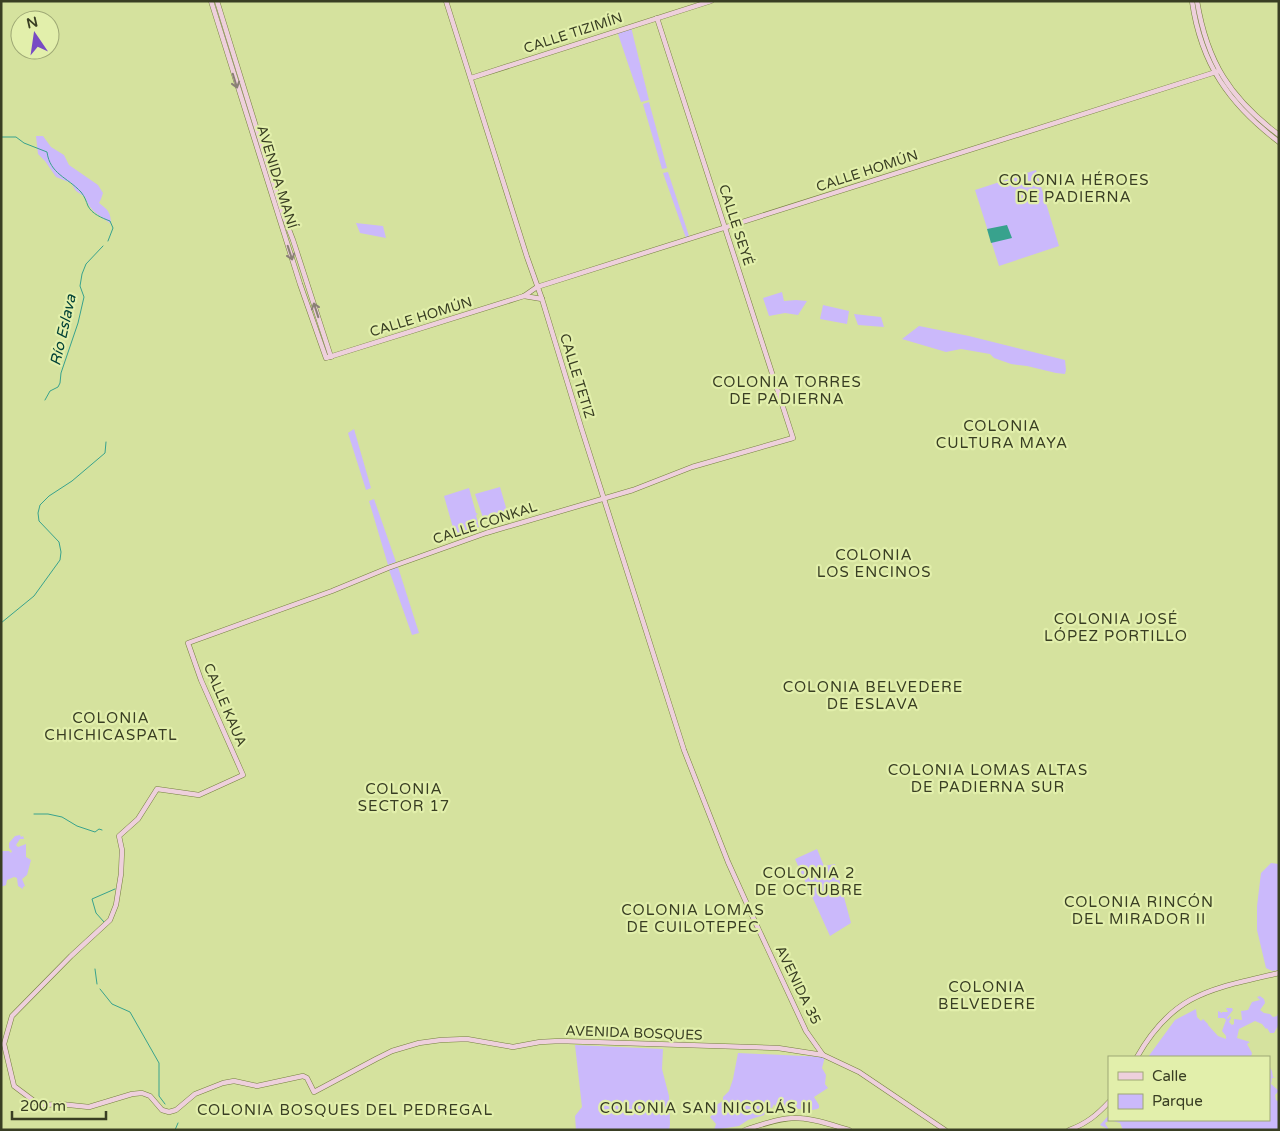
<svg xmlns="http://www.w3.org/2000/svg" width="1280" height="1131" viewBox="0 0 1280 1131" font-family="'Varela Round',sans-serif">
<rect width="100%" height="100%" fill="#d5e29e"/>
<g fill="#cbb9fb">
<polygon points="631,27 649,100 641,102 617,31"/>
<polygon points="649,102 667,168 662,169 643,104"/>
<path d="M36 136H43L51 147 64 155 69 165 98 185 103 193 101 199 99 203C107 209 111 212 111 224 99 214 91 213 85 197L76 191 71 183 56 177 45 161 38 154Z"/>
<polygon points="1036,170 1059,246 999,266 975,190"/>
<polygon points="668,172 689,236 686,238 663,173"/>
<polygon points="356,223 383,226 386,238 360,233"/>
<polygon points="782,292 784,301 796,300 807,301 798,315 785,313 769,316 763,298"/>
<polygon points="823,305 849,311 847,324 820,319"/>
<polygon points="854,314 881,317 884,327 858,325"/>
<polygon points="919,326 969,336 1065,360 1066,370 1065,374 1056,373 1027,366 1011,364 994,358 990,354 961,349 946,352 902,339"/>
<polygon points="354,429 371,488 366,490 348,433"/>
<polygon points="500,487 507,511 483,518 475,494"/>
<polygon points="469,488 476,513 478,514 476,515 479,527 455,535 444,496"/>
<polygon points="374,499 396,562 388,565 369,501"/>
<polygon points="398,567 419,633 412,635 389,570"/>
<polygon points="20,835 21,837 23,836 24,839 20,839 16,845 18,847 26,844 26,857 31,860 27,875 22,879 25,886 23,887 23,889 18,886 17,878 14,877 7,880 6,885 1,887 1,853 2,851 9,851 11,853 12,851 9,848 9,843 15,836"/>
<polygon points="817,849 824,866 835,864 851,923 830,936 795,859"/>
<polygon points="1271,863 1279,864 1279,970 1272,971 1266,968 1257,930 1257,906 1261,873"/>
<polygon points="1260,996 1264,999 1265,1003 1260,1010 1264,1013 1270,1014 1273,1017 1277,1016 1279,1011 1279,1024 1274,1033 1270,1033 1267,1028 1266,1029 1262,1024 1255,1021 1239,1029 1237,1038 1250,1042 1247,1044 1252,1053 1251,1057 1148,1057 1175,1020 1196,1009 1197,1017 1201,1021 1203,1019 1208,1024 1208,1025 1218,1036 1226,1039 1226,1036 1222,1031 1226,1020 1224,1018 1218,1018 1218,1011 1222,1013 1222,1012 1228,1012 1226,1008 1232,1008 1233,1010 1227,1018 1228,1019 1230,1016 1231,1018 1229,1022 1232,1025 1234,1024 1234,1019 1242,1020 1241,1011 1248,1010 1252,1002 1260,1000 1257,997"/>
<polygon points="575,1045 663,1049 662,1069 669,1096 670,1124 669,1130 576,1130 575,1116 582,1107"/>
<path d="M738 1053 825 1057 822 1068 826 1075 825 1084 828 1088 814 1097 819 1105V1108C810 1113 796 1107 787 1108L783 1105 776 1108 774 1104 772 1108 767 1107 764 1115 748 1120 739 1126 714 1130 716 1124 710 1117 712 1115 716 1105 723 1101V1097L729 1091 733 1079Z"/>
<polygon points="1269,1066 1272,1071 1273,1077 1276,1077 1272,1078 1271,1084 1279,1091 1275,1095 1276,1100 1279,1102 1279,1130 1123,1130 1120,1123 1110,1120 1105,1123 1109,1130 1106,1130 1106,1128 1100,1125 1109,1115 1109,1120 1269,1120"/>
</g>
<polygon fill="#38a28d" points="1007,225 1012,238 991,243 987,229"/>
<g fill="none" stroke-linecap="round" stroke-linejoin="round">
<g stroke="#38a28d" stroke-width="1">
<path d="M1 137H16L24 143 47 152C50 174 67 177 81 192 85 197 86 201 88 206 92 214 102 218 110 221L113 228 108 241"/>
<polyline points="45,400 50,391 58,387 60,383 61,373 78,323 84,297 80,286 82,274 86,264 103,246"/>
<polyline points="1,623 34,596 60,560 61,552 59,542 39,521 38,513 40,505 49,496 72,481 105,453 106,442"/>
<polyline points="34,814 48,814 62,817 77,826 95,832 99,829 102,830"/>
<polyline points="104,922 96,913 92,899 115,889"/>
<polyline points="95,969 97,984"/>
<polyline points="100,989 112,1004 130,1012 159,1063 159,1096 165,1104"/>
<polyline points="175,1130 178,1123"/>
</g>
<defs>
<g id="secondary">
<polyline points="211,1 300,284 326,358 524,296 537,287 1219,71"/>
<polyline points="217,1 283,214 293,240 331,357"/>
<polyline points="446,1 527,257 542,299 581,427 684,750 728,862 751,913 806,1031 823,1055"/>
<path d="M1192 1C1201 64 1229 104 1279 142"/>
<path d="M1197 1C1207 62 1230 98 1279 135"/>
<polyline points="657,18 793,438 692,467 633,490 486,533 388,568 332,591 188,643 201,680 243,775 199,795 157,789 138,819 119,836 122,850 121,874 116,905 110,920 71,956 12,1016 4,1044 14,1086 38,1104 43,1105 60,1104 89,1107 132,1094 142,1093 150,1096 162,1110 169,1112 176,1110 195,1094 223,1083 234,1081 257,1086 303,1076 307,1078 314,1092 376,1059 392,1051 419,1043 441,1040 467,1039 513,1047 540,1042 560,1041 778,1048 823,1055 859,1072 945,1130"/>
<polyline points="471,78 711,1"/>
<polyline points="524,296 542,299"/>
<path d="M1137 1057C1174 992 1212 989 1279 973"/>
<path d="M745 1130C761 1125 778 1118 795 1118 813 1118 832 1125 849 1130"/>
<path d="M1069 1130C1086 1124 1097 1115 1109 1102"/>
</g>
</defs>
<use href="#secondary" stroke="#75803f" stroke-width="5.5"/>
<use href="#secondary" stroke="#eed0dc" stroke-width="4.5"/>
</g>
<defs><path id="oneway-shaft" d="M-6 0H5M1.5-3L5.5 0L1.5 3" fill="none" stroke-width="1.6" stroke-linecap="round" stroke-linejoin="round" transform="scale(1.25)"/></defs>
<g stroke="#8a8076">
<use href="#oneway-shaft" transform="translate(235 81) rotate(73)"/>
<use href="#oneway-shaft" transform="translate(290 253) rotate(72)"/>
<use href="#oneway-shaft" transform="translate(316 310) rotate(-108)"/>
</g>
<g text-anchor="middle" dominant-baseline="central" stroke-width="4.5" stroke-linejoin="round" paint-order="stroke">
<g font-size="14" fill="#393e23" stroke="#e2efab">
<text transform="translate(573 33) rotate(-18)">CALLE TIZIMÍN</text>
<text transform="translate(867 171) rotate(-18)">CALLE HOMÚN</text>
<text transform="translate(277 177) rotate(73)">AVENIDA MANÍ</text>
<text transform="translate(736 225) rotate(72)">CALLE SEYÉ</text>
<text transform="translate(421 317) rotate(-17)">CALLE HOMÚN</text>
<text transform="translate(577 376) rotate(73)">CALLE TETIZ</text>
<text transform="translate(485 523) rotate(-18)">CALLE CONKAL</text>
<text transform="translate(225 705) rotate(67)">CALLE KAUA</text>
<text transform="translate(798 985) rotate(64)">AVENIDA 35</text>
<text transform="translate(634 1033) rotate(2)">AVENIDA BOSQUES</text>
</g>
<g font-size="15" letter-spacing="1" fill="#393e23" stroke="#e2efab">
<text x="1074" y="180">COLONIA HÉROES<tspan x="1074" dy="17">DE PADIERNA</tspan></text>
<text x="787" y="382">COLONIA TORRES<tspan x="787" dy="17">DE PADIERNA</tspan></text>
<text x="1002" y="426">COLONIA<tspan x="1002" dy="17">CULTURA MAYA</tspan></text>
<text x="874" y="555">COLONIA<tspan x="874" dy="17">LOS ENCINOS</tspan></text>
<text x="1116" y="619">COLONIA JOSÉ<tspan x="1116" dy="17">LÓPEZ PORTILLO</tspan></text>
<text x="873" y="687">COLONIA BELVEDERE<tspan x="873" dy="17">DE ESLAVA</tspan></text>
<text x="111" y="718">COLONIA<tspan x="111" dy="17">CHICHICASPATL</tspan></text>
<text x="988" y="770">COLONIA LOMAS ALTAS<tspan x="988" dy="17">DE PADIERNA SUR</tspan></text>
<text x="404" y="789">COLONIA<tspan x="404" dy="17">SECTOR 17</tspan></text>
<text x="809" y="873">COLONIA 2<tspan x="809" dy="17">DE OCTUBRE</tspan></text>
<text x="1139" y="902">COLONIA RINCÓN<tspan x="1139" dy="17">DEL MIRADOR II</tspan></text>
<text x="693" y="910">COLONIA LOMAS<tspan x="693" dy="17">DE CUILOTEPEC</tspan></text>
<text x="987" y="987">COLONIA<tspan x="987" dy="17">BELVEDERE</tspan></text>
<text x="706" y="1108">COLONIA SAN NICOLÁS II</text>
<text x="345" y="1110">COLONIA BOSQUES DEL PEDREGAL</text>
</g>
<g font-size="15" font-style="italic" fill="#004136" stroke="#e2efab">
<text transform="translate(63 330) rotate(-77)">Río Eslava</text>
</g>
</g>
<rect width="1280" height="1131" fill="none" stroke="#393e23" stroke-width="5"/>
<rect x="1108" y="1056" width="162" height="65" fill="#e2efab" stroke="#9ea875"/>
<rect x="1118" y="1072" width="25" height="8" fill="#eed0dc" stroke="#9ea875"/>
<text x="1152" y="1081" font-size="15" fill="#393e23">Calle</text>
<rect x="1118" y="1094" width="25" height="15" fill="#cbb9fb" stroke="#9ea875"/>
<text x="1152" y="1106" font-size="15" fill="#393e23">Parque</text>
<g transform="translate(35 35) rotate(347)"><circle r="24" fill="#e2efab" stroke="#9ea875"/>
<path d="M0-4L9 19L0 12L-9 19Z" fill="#784bc4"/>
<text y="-8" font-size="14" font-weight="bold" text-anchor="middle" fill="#393e23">N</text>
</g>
<path d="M12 1111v8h94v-8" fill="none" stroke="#393e23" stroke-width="2.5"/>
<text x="20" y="1111" font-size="15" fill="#393e23" stroke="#e2efab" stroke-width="4" paint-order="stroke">200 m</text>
</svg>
